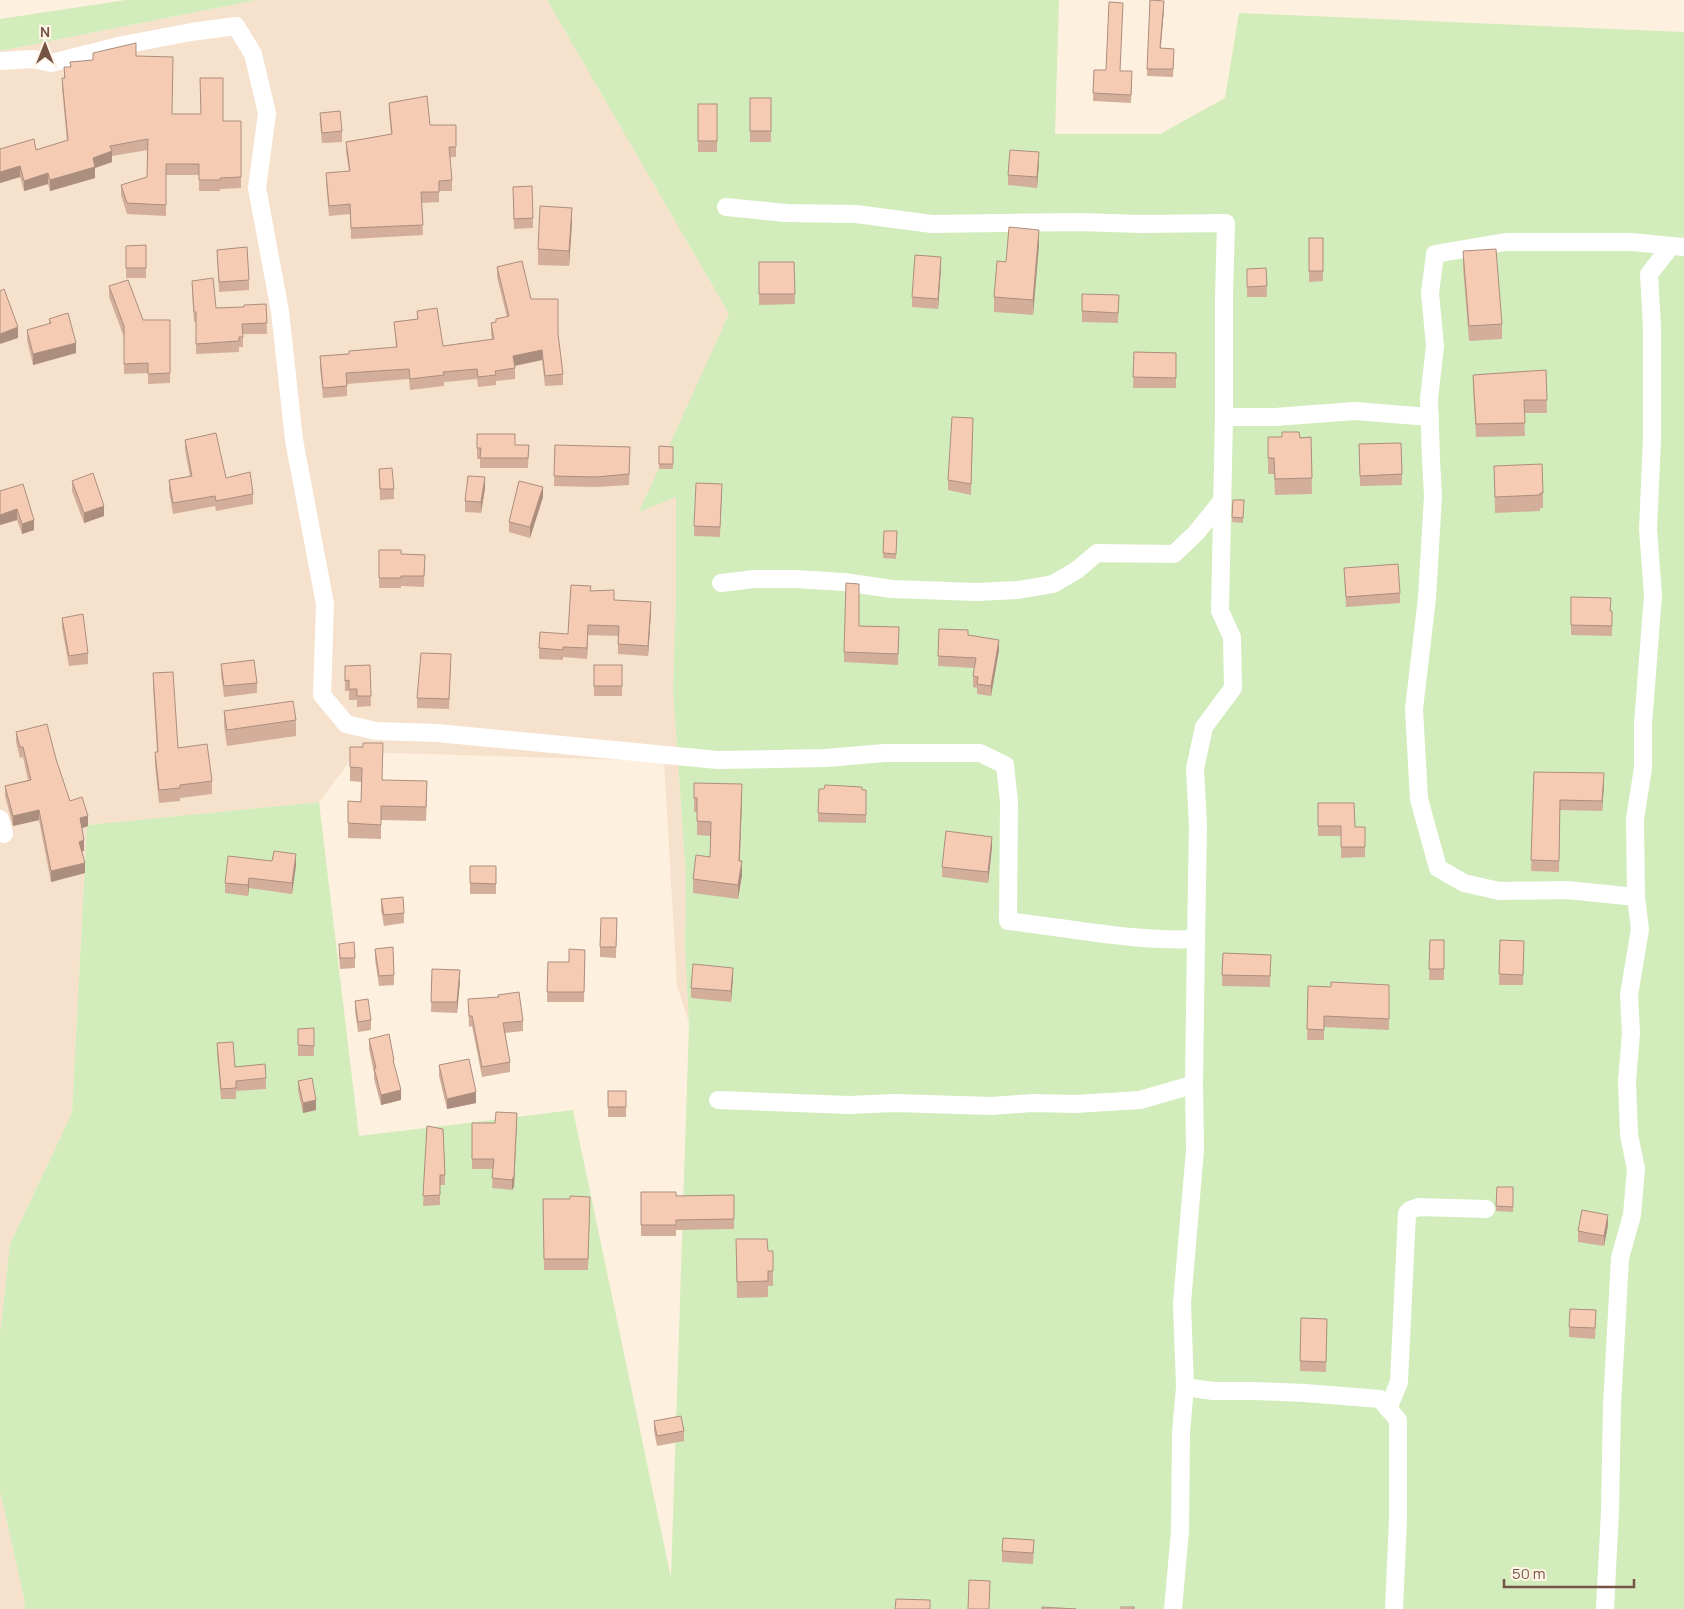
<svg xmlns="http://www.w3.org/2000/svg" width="1684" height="1609" viewBox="0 0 1684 1609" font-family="Manrope,sans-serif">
<rect width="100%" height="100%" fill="#fef0de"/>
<g fill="#f6e1cc">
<polygon points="257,0 547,0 729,314 676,594 673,689 686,879 685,945 689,1023 677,985 664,761 357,752 319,802 87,825 72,1113 10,1244 0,1334 0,51"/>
<polygon points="0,1491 25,1602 24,1609 0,1609"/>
</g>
<g fill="#d2ecbc">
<polygon points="126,0 257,0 0,51 0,19"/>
<polygon points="547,0 1059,0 1055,134 1160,134 1225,98 1239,13 1684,32 1684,1609 24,1609 25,1602 0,1491 0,1334 10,1244 72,1113 87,825 319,802 359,1136 573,1110 671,1578 689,1024 685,945 686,879 673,689 676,594 676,497 639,512 729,314"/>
</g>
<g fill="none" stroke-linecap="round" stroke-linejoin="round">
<g stroke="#fff" stroke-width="18">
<path d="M0 61 33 59 51 63 123 45 191 32 236 26 253 54 267 113 257 188 280 311 294 440 325 604 322 695 346 724 376 731 437 733 718 760 826 758 885 753H980L1005 765 1009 802 1008 921C1070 928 1133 942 1196 939L1198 825 1195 769 1204 727 1233 688 1232 637 1220 611 1224 417H1275L1355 411 1430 417"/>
<polyline points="726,207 786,213 856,214 932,224 1078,222 1141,224 1226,223 1224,297 1224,417"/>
<polyline points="721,583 754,579 795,579 844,582 892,589 977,592 1018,590 1053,584 1077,570 1097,553 1174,554 1196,533 1222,501"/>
<polyline points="0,819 4,834"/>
<polyline points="1636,897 1567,890 1499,891 1464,883 1438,868 1419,799 1414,709 1427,598 1433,496 1431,459 1429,399 1435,346 1430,293 1435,254 1505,242 1631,242 1684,247"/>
<polyline points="1194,1083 1195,1150 1182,1303 1185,1387 1213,1391 1255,1391 1305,1393 1380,1399 1398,1420 1398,1519 1394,1609"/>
<polyline points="718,1100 849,1105 894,1103 992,1106 1033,1103 1075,1104 1140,1100 1185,1087 1194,1083 1196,939"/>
<polyline points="1388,1409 1399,1382 1407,1213 1410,1210 1419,1207 1486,1209"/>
<polyline points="1173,1609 1180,1531 1181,1432 1185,1387"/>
<polyline points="1605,1609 1610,1511 1612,1405 1620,1258 1632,1215 1636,1169 1629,1135 1627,1081 1631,1033 1629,995 1640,929 1636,897 1635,819 1643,768 1643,724 1653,595 1648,529 1652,439 1652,328 1649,274 1671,246"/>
</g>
</g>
<g fill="#d3af9b">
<polygon points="1164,9 1160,48 1174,57 1173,77 1147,76 1147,69"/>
<polygon points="136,56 172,114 223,121 241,121 241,188 220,189 220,191 199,191 199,175 166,175 166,216 127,214 121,195 121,185 147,177 148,150 112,156 112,162 95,168 95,178 50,191 48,184 24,191 20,177 0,183 0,149 36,150 67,141 62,88 62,78 64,78 64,67 70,67 70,62"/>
<polygon points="1094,70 1120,71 1132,80 1131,103 1093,101"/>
<rect x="750" y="98" width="21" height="44"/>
<polygon points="389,103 430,125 456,125 456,157 450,157 452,180 452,191 439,191 439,202 421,203 423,235 351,239 350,214 329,216 326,183 326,173 349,171 346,152 346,142 391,134 389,113"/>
<rect x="698" y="104" width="19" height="48"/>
<polygon points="320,113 342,131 342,142 322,143 320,123"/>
<polygon points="1039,162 1037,188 1008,185 1008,175"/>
<polygon points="513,197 533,218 533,228 514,229"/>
<polygon points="572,223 569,266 538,265 538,249"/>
<polygon points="1309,238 1323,238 1323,281 1309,282"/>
<polygon points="146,245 146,278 126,278 126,268"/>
<polygon points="1039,245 1033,315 994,312 994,297 1006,262"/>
<polygon points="217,250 249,280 249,290 219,292"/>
<polygon points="1463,251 1502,324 1502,339 1469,341 1463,267"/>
<polygon points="759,262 794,262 795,304 759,305"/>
<polygon points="497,267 531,299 558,334 563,374 563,385 545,386 542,360 515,366 515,379 496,381 496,385 478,387 477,379 444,382 444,386 410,390 409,379 347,384 347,396 323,398 320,367 320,356 349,354 396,347 394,322 417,319 417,311 443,346 492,339 491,334 491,323 496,322 496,319 507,317 497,277"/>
<polygon points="941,268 938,309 912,307 912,297"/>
<polygon points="1266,268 1267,297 1247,297 1247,269"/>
<polygon points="192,281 216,308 244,307 266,304 267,334 243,334 243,347 239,347 239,352 196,354 196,322 194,322 192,291"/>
<polygon points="109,286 143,320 170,320 170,383 148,384 148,373 124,374 124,337 109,297"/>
<polygon points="1119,295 1118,323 1082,322 1082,311"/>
<polygon points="49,319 76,353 33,365 27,340 27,330 49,324"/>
<polygon points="1134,352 1176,353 1176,388 1133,388"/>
<polygon points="1546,370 1547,413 1524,413 1525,436 1476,437 1473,388 1473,375"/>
<polygon points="973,429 971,495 948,490 948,480"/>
<polygon points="477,434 515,445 529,445 528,468 480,468 480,459 477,459"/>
<polygon points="1268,437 1311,437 1312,494 1275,495 1274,474 1268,474"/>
<polygon points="185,440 226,478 253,494 253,504 216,511 215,506 173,514 169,491 169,480 190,477 185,450"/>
<polygon points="1359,444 1402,474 1402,485 1360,486"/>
<polygon points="555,445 630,457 629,485 596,487 554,486"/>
<polygon points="659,446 673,447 673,469 659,469"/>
<polygon points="1494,466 1543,493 1543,508 1540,508 1540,511 1495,513"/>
<polygon points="379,469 394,489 394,499 380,500"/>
<polygon points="72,481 104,516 84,523 72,491"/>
<polygon points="23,484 34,530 22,534 17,520 0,525"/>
<polygon points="485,488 481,513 465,512 465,501"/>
<polygon points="722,495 720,537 694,536 694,526"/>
<polygon points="543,497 530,538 509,532 509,522"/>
<polygon points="1233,500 1244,500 1243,523 1232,522"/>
<polygon points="884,531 897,531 896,559 883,558"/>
<polygon points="379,550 401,554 425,555 424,587 401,586 401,588 379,588"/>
<polygon points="1344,568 1400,593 1400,603 1346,607"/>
<polygon points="591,591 614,600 651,613 648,656 618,654 618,636 588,635 587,659 563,657 563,660 539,659 539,648 568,634"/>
<polygon points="1571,597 1612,611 1612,636 1571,635"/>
<polygon points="62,618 88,653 88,664 69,666 62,628"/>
<polygon points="859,626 899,638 898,665 844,662 844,652"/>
<polygon points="939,629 968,635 999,650 991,696 977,694 977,688 973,687 973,676 974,668 938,666"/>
<polygon points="221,664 257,683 257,693 224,697 221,674"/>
<polygon points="451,664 449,709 417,708 417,698"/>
<polygon points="370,665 371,706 357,707 357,700 349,700 349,691 345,691 345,666"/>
<rect x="594" y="665" width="28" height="31"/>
<polygon points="153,673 178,748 212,781 212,794 180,798 180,801 159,803 155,765 155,752 157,752 153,686"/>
<polygon points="224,711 296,720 296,736 227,746 224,726"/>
<polygon points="16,732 56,759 70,801 88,826 82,828 84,851 82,851 85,873 51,882 39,820 13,826 5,796 5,786 28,780 23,757 20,758 16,742"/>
<polygon points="350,747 363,747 383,780 427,795 426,821 381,820 381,839 348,838 348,823 361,802 362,782 350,781"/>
<polygon points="1534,772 1604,784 1602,811 1560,810 1559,872 1531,871"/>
<polygon points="862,790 866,790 866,823 818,822 818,813"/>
<polygon points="694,798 742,798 740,861 742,875 738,899 693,893 693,879 710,857 711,836 697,835 697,812 694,812"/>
<polygon points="1318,803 1355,827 1365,827 1365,857 1341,858 1341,836 1318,836"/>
<polygon points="992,847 988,883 942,877 942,867"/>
<polygon points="296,865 292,894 249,888 248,896 225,893 225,883"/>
<rect x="470" y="866" width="26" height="28"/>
<polygon points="381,899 404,913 404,923 384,926 381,910"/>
<polygon points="617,918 616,958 600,957 600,947"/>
<polygon points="1430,940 1444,940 1444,980 1429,980"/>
<polygon points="1500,940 1524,941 1523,985 1499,985"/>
<polygon points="339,944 355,958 355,968 340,969 339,954"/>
<polygon points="375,949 394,975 394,985 379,986 375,959"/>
<polygon points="585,950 584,1002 547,1002 548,962 569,962"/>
<polygon points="1223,953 1271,955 1270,987 1222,986"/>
<polygon points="432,969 460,981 457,1013 431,1012"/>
<polygon points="733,978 731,1002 691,998 691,988"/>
<polygon points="1389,985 1389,1030 1324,1027 1324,1040 1307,1040 1308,986 1331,987"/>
<polygon points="468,999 523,1021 523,1031 505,1033 510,1062 510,1072 482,1077 472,1026 469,1027"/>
<polygon points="355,1001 371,1020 371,1030 358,1032 355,1011"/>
<polygon points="314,1028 314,1056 298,1056 298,1029"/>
<polygon points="369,1039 394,1065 401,1100 381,1105 374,1079 374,1073 369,1049"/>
<polygon points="217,1043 235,1067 266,1078 266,1089 236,1091 236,1099 221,1099 217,1054"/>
<polygon points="439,1065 476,1103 447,1109 439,1076"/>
<polygon points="298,1081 316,1110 303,1113 298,1091"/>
<rect x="608" y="1091" width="18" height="26"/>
<polygon points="472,1123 517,1124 514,1187 512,1190 492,1188 493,1169 472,1169"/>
<polygon points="427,1126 445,1175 445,1185 440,1185 440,1205 423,1206"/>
<polygon points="1497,1187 1513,1187 1513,1212 1496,1211"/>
<polygon points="641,1192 676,1196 734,1195 734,1229 676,1230 676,1236 641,1236"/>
<polygon points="590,1197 588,1270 544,1270 543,1199 570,1199"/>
<polygon points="1608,1225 1604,1246 1578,1242 1578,1231"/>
<polygon points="736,1239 768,1251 773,1271 773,1286 768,1286 768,1297 737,1298"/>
<polygon points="1301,1318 1327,1319 1326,1372 1300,1371"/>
<polygon points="1596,1320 1595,1339 1569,1337 1569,1327"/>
<polygon points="654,1421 684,1431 684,1441 657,1446 654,1431"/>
<polygon points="1034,1550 1033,1564 1002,1562 1002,1551"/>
</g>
<g fill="#ac8e7e">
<polygon points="1164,1 1164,9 1160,56 1160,48"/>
<polygon points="112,151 112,162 95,168 95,178 50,191 50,180 93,158"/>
<polygon points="1039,152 1039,162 1037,188 1037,177"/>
<polygon points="20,166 20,177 0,183 0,172"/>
<polygon points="48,173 48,184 24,191 24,181"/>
<polygon points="572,208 572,223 569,266 569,251"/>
<polygon points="1039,230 1039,245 1033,315 1033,300"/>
<polygon points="941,257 941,268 938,309 938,299"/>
<polygon points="18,327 18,338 0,344 0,334"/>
<polygon points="76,343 76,353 33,365 33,354"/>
<polygon points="542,350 542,360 513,366 513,356"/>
<polygon points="485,477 485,488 481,513 481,502"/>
<polygon points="543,487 543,497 530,538 530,527"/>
<polygon points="104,506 104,516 84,523 84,513"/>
<polygon points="17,509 17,520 0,525 0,515"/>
<polygon points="34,520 34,530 22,534 22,524"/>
<polygon points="651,602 651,613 648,656 648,646"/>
<polygon points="588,625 588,635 587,659 587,648"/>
<polygon points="999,640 999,650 991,696 991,686"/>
<polygon points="1604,773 1604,784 1602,811 1602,801"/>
<polygon points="742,784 742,798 739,875 739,861"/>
<polygon points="39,810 39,820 13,826 13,816"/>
<polygon points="88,816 88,826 80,829 80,818"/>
<polygon points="992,837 992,847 988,883 988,872"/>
<polygon points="84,840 84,851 79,852 79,842"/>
<polygon points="296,854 296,865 292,894 292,883"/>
<polygon points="742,861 742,875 738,899 738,885"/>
<polygon points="85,863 85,873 51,882 51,871"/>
<polygon points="249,878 249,888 248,896 248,885"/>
<polygon points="733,968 733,978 731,1002 731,991"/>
<polygon points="460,970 460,981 457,1013 457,1002"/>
<polygon points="401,1090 401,1100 381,1105 381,1095"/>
<polygon points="476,1092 476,1103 447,1109 447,1099"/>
<polygon points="316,1100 316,1110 303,1113 303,1103"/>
<polygon points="517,1113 514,1187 512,1190 512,1180"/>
<polygon points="1608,1215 1608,1225 1604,1246 1604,1236"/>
</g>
<g fill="#f5cbb4" stroke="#ac8e7e">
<polygon points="1150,0 1164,1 1160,48 1174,49 1173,69 1147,69"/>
<polygon points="1109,2 1123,3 1120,71 1132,71 1131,95 1093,93 1094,70 1106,70"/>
<polygon points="136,43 136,56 173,57 172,114 201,114 200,78 223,78 223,121 241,121 241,177 220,178 220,180 199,180 199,164 166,164 166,205 127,203 121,185 147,177 148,139 110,146 112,151 93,158 95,167 50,180 48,173 24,181 20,166 0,172 0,149 34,139 36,150 68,140 62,78 65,78 64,67 71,67 70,62 93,60 93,53"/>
<polygon points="427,96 430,125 456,125 456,147 449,147 452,180 439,181 439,192 421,192 423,225 351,228 350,204 329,206 326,173 350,171 346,142 392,134 389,103"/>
<rect x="750" y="98" width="21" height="33"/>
<rect x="698" y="104" width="19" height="37"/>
<polygon points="340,111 342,131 322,133 320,113"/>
<polygon points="1010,150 1039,152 1037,177 1008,175"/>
<polygon points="532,186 533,218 514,219 513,187"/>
<polygon points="540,206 572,208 569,251 538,249"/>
<polygon points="1009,227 1039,230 1033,300 994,297 997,261 1006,262"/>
<rect x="1309" y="238" width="14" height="33"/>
<polygon points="146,245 146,268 126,268 126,246"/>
<polygon points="247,247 249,280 219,282 217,250"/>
<polygon points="1496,249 1502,324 1469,326 1463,251"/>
<polygon points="915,255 941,257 938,299 912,297"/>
<polygon points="522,261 531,299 558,299 558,334 563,374 545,376 542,350 513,356 515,368 495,371 496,375 478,377 477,369 443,372 444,375 410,379 409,369 346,373 347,386 323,388 320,356 349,354 349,351 397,347 394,322 418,319 417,311 437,308 443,346 494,339 491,323 496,322 496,319 509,316 497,267"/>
<polygon points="759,262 794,262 795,294 759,294"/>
<polygon points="1266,268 1267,286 1247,287 1247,269"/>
<polygon points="213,278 216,308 244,307 244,305 266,304 267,323 242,324 243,337 239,337 239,341 196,344 196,312 194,312 192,281"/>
<polygon points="128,280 143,320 170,320 170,373 148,374 148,363 124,364 124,326 109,286"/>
<polygon points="4,289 18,327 0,334 0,291"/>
<polygon points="1082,294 1119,295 1118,313 1082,311"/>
<polygon points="68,313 76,343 33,354 27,330 51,323 49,319"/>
<polygon points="1134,352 1176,353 1176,378 1133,377"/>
<polygon points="1546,370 1547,400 1524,400 1525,423 1476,424 1473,375"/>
<polygon points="952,417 973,418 971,484 948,480"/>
<polygon points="1282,432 1299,432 1300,438 1311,437 1312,478 1275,479 1274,458 1268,458 1268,437 1282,437"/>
<polygon points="216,433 226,478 250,472 253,494 216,501 215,496 173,503 169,480 192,476 185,440"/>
<polygon points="477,434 515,434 515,445 529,445 528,458 480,458 481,448 477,448"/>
<polygon points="1401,443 1402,474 1360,476 1359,444"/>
<polygon points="555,445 630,447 629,474 596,477 554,476"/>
<polygon points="659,446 673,447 673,464 659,464"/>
<polygon points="1542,464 1543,493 1540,493 1540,495 1495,497 1494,466"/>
<polygon points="392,468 394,489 380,489 379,469"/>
<polygon points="93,473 104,506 84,513 72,481"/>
<polygon points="468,476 485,477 481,502 465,501"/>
<polygon points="519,481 543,487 530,527 509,522"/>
<polygon points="696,483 722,484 720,527 694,526"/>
<polygon points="23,484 34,520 22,524 17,509 0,515 0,491"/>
<polygon points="1233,500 1244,500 1243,518 1232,517"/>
<polygon points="884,531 897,531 896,554 883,553"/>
<polygon points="379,550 401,550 401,554 425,555 424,576 401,576 401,578 379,578"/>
<polygon points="1398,564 1400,593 1346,597 1344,568"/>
<polygon points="846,583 859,584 859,626 899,627 898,654 844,652"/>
<polygon points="571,585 591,586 590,591 614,590 614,600 651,602 648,646 618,644 619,626 588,625 587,648 563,647 563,650 539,648 540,632 568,634"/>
<polygon points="1571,597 1611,598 1610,611 1612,611 1612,626 1571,625"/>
<polygon points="83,614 88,653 69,656 62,618"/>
<polygon points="939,629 968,630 968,635 999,640 991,686 977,684 978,677 973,676 976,658 938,656"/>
<polygon points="421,653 451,654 449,699 417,698"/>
<polygon points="254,660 257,683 224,686 221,664"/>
<polygon points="370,665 371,696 357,696 357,689 349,689 349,680 345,681 345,666"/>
<rect x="594" y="665" width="28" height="21"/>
<polygon points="173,672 178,748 207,744 212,781 180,785 180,788 159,790 155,752 158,752 153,673"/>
<polygon points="293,701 296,720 227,730 224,711"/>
<polygon points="47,724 56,759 70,801 82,797 88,816 80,818 84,840 79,842 85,863 51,871 39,810 13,816 5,786 31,780 23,747 20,747 16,732"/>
<polygon points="363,743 383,743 382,780 427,781 426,807 381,806 381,825 348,823 348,801 361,802 362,768 350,767 350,747 363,747"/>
<polygon points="1534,772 1604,773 1602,801 1560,800 1559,861 1531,860"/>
<polygon points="694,783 742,784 739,861 742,861 738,885 693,879 696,855 710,857 711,822 697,821 697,798 694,798"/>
<polygon points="825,785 862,787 862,790 866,790 866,815 818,813 819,789 824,789"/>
<polygon points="1318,803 1354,803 1355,827 1365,827 1365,847 1341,847 1341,826 1318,826"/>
<polygon points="946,831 992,837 988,872 942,867"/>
<polygon points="274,851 296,854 292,883 249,878 248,885 225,883 228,856 272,861"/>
<polygon points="470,866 496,866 496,884 470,883"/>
<polygon points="403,897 404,913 384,915 381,899"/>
<polygon points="601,918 617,918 616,947 600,947"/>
<polygon points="1430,940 1444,940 1444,969 1429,969"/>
<polygon points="1500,940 1524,941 1523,975 1499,974"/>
<polygon points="354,942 355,958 340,958 339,944"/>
<polygon points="393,947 394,975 379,976 375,949"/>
<polygon points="569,949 585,950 584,992 547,992 548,962 569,962"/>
<polygon points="1223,953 1271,955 1270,976 1222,975"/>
<polygon points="693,964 733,968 731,991 691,988"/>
<polygon points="432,969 460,970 457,1002 431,1002"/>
<polygon points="1331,982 1389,985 1389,1019 1324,1016 1324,1030 1307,1029 1308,986 1331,987"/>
<polygon points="519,992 523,1021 503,1023 510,1062 482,1067 472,1016 469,1016 468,999 499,997 498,995"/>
<polygon points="368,999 371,1020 358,1022 355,1001"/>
<polygon points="314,1028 314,1046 298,1045 298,1029"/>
<polygon points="389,1034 394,1060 393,1060 401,1090 381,1095 374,1068 376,1068 369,1039"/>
<polygon points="233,1042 235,1067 265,1064 266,1078 236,1081 236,1088 221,1089 217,1043"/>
<polygon points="469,1059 476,1092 447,1099 439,1065"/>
<polygon points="312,1078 316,1100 303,1103 298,1081"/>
<rect x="608" y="1091" width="18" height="16"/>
<polygon points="496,1112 517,1113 514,1176 512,1180 492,1178 494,1159 472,1159 472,1123 495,1123"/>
<polygon points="427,1126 443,1129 445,1175 440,1175 440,1195 423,1196"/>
<polygon points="1497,1187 1513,1187 1513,1207 1496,1206"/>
<polygon points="641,1192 676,1192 676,1196 734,1195 734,1219 676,1220 676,1225 641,1225"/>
<polygon points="570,1196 590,1197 588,1259 544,1259 543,1199 570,1199"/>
<polygon points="1582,1210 1608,1215 1604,1236 1578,1231"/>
<polygon points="736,1239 767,1239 768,1251 773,1251 773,1271 768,1271 768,1281 737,1282"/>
<polygon points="1570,1309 1596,1310 1595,1328 1569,1327"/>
<polygon points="1301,1318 1327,1319 1326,1362 1300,1361"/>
<polygon points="681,1416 684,1431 657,1436 654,1421"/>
<polygon points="1003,1538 1034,1540 1033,1553 1002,1551"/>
<polygon points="969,1580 990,1581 989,1609 968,1609"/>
<polygon points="896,1599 930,1600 930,1609 895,1609"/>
<polygon points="1042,1607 1076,1609 1042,1609"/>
<rect x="1121" y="1607" width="13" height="2"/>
</g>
<g transform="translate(45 45)" stroke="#fff4e6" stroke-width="4" paint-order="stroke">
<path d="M0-4L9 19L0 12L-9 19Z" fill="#755445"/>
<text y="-8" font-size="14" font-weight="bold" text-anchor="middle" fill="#755445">N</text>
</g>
<path d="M1504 1579v8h130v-8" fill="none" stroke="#755445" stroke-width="2.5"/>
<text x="1512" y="1579" font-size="15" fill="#755445" stroke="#fff4e6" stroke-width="4" paint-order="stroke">50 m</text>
</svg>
